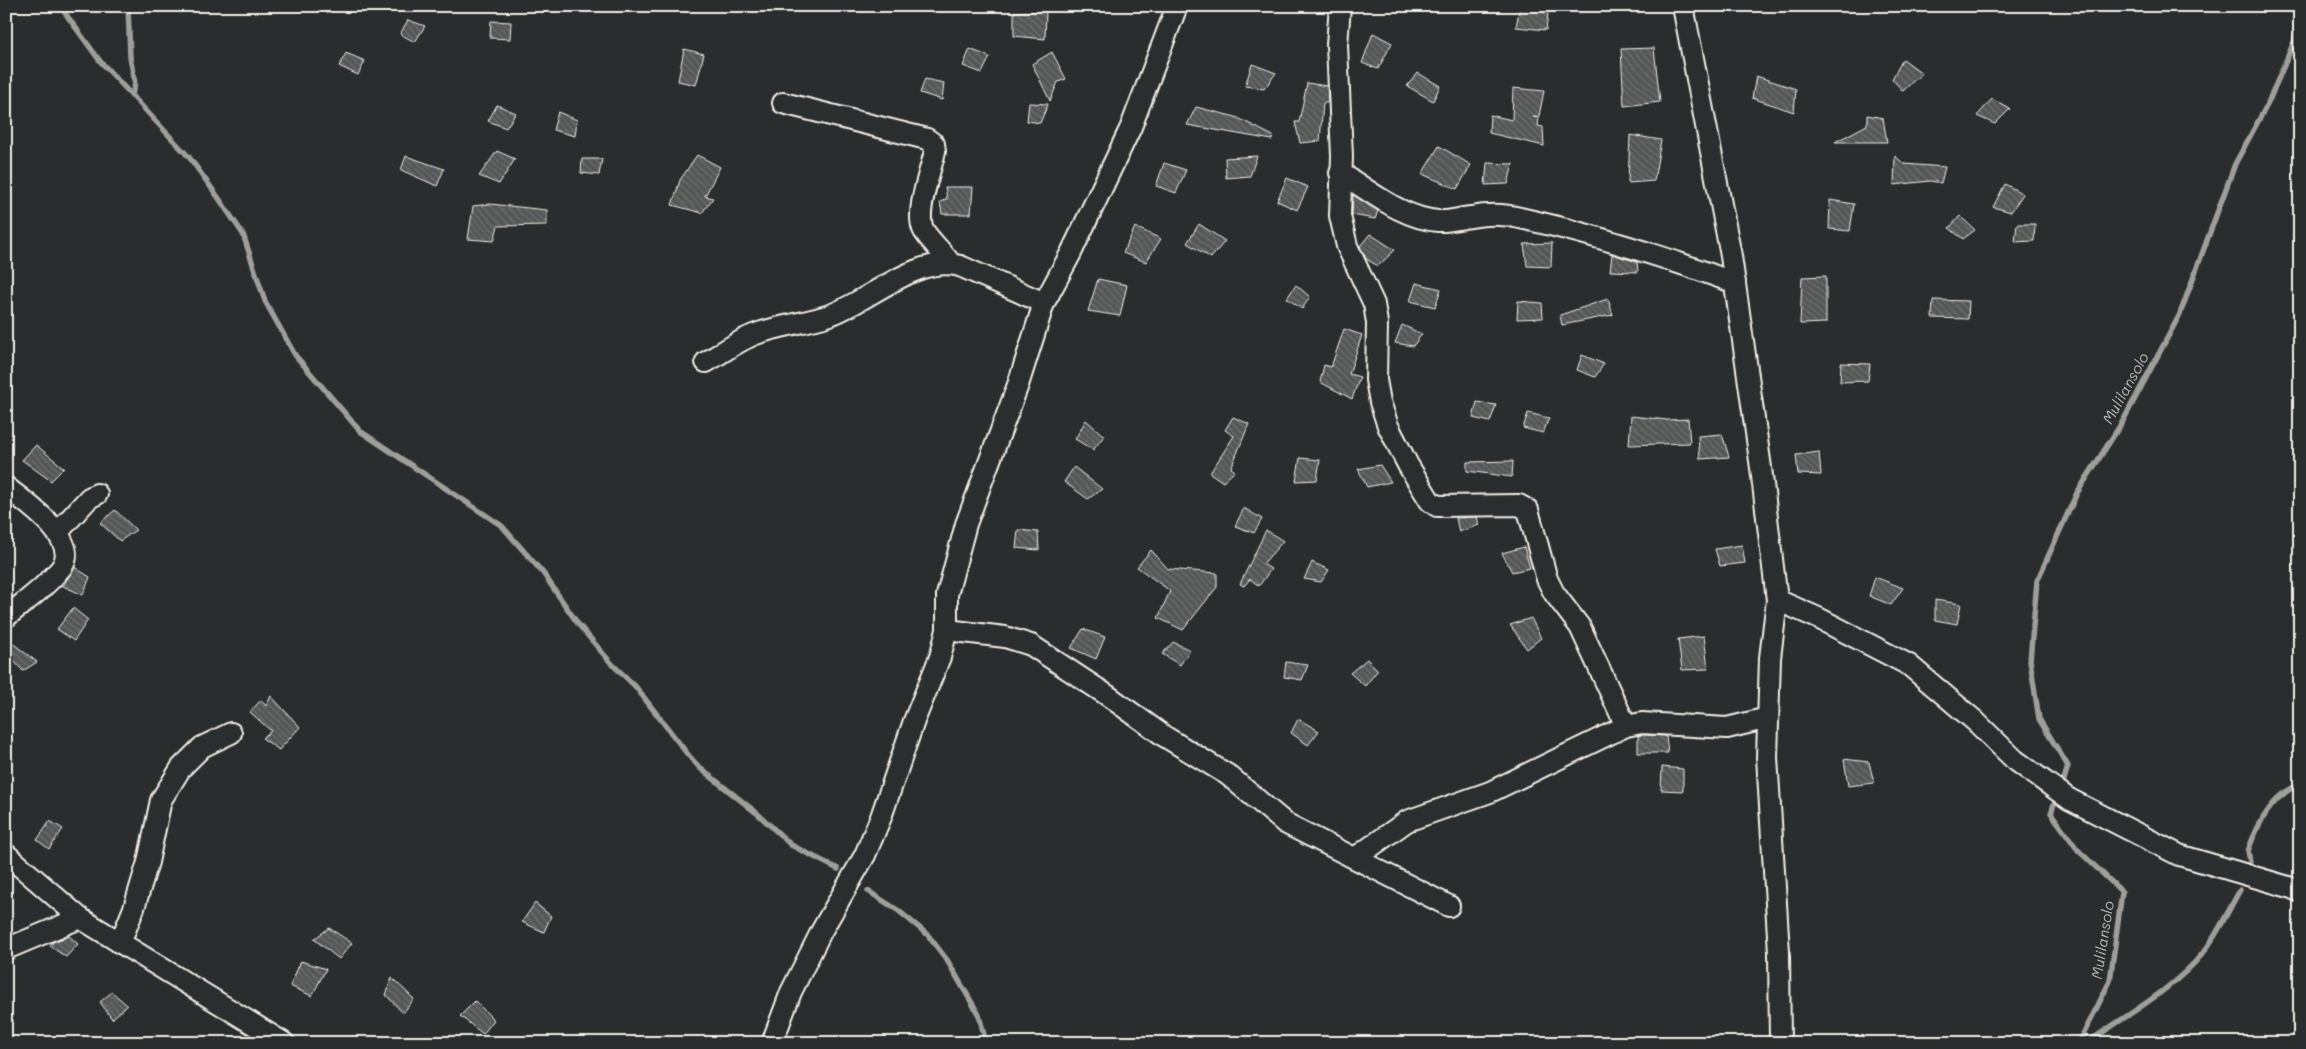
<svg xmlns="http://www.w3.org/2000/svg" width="2306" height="1049" viewBox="0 0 2306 1049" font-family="Mali,sans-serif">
<defs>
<pattern id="building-back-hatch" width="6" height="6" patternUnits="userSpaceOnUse" patternTransform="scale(1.25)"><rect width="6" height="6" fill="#555756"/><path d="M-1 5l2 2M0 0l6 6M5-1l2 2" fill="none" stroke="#6e706e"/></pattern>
</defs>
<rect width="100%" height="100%" fill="#2a2d2e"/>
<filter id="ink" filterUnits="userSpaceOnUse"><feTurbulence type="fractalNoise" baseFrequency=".02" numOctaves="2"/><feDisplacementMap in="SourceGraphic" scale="10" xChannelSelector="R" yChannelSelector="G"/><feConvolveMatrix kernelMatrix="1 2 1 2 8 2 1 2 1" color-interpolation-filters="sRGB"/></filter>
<g filter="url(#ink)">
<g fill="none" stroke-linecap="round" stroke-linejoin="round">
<g stroke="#9f9f9a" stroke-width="5.5">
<polyline points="60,6 100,61 189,157 218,197 243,234 265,301 295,355 360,431 502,526 543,573 578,624 612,664 635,686 689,756 700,768 758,814 791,845 838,869"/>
<polyline points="128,6 130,57 135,84 132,94"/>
<polyline points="2063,783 2068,766 2039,719 2030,660 2037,581 2077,493 2123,421 2180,314 2235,164 2268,103 2296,37 2297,6"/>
<polyline points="2054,804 2051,813 2078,850 2122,892 2110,981 2079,1043"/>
<path d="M2250 861 2248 851C2258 823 2272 796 2300 784"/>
<polyline points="868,891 899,911 927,934 947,960 979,1015 986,1043"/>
<path d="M2087 1043C2125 1016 2174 989 2203 953 2218 934 2228 911 2240 890"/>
</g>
</g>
<g fill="url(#building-back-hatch)" stroke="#f4f1e8">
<polygon points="1520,6 1549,6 1546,30 1516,27"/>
<polygon points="1046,11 1045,39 1014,36 1014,12"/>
<polygon points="408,20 425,26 415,42 400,34"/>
<polygon points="491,21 511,22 510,39 490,38"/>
<polygon points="1373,33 1392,43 1378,69 1362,63"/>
<polygon points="1654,48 1660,102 1624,106 1621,49"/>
<polygon points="684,49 704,54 696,85 678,81"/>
<polygon points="970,49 990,57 982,73 963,66"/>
<polygon points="1052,52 1066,79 1058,82 1050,101 1032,64"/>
<polygon points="346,53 365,61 358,75 339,66"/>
<polygon points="1903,59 1922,73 1903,91 1892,79"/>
<polygon points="1252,64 1276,73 1264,89 1245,86"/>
<polygon points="1418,73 1440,86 1433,101 1407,86"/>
<polygon points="1756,76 1796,89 1794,112 1752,98"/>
<polygon points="925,79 944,83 942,100 920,93"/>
<polygon points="1307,83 1327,86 1328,101 1327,103 1323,103 1320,141 1300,143 1295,122 1299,122"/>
<polygon points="1513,88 1544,91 1539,116 1533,117 1539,118 1538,126 1543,127 1544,146 1489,133 1490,115 1512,120"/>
<polygon points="1992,99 2010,109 1995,124 1977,116"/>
<polygon points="1029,103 1048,104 1040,123 1027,121"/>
<polygon points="497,105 516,113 506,128 488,121"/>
<polygon points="1196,107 1236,117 1273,136 1272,140 1187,125"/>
<polygon points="558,112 577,120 575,136 553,130"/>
<polygon points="1867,115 1883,118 1887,142 1835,142 1867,125"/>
<polygon points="1630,135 1661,140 1654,181 1628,183"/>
<polygon points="1439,146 1471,165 1457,189 1422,174"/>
<polygon points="497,151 515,159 499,184 479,176"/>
<polygon points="697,155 720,167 705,196 713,198 702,213 672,205 680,180"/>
<polygon points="406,156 444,169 437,186 401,170"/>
<polygon points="1257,156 1250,176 1226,178 1225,158"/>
<polygon points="1895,156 1904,164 1945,167 1941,183 1930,181 1894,185"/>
<polygon points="582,159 602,159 599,175 581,173"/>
<polygon points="1164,163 1186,170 1176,193 1156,186"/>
<polygon points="1487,163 1513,164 1508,184 1485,185"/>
<polygon points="1287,178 1308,187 1297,210 1277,201"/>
<polygon points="2005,184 2023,194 2011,212 1993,207"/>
<polygon points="945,187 973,187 971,214 942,214 940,202 947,199"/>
<polygon points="1353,195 1378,211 1375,219 1352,215"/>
<polygon points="1830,200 1854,204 1850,231 1829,229"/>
<polygon points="490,204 547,210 547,225 498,226 494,241 468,239 473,206"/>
<polygon points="1960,216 1975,230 1963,239 1949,228"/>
<polygon points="1199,224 1225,241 1211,258 1187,243"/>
<polygon points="2017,224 2035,224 2034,241 2015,242"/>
<polygon points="1135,227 1161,239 1146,262 1123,253"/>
<polygon points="1370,234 1395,250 1378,266 1366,259 1360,246"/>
<polygon points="1552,243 1551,267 1527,266 1524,244"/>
<polygon points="1612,254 1637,262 1638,272 1610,271"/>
<polygon points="1826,276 1826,323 1800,324 1802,277"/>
<polygon points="1098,279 1127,285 1120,316 1088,311"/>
<polygon points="1416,283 1441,289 1435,307 1410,301"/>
<polygon points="1296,285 1310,297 1302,309 1287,298"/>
<polygon points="1608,299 1613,315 1562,325 1560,315"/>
<polygon points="1933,300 1969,301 1968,319 1932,318"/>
<polygon points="1518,301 1542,303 1543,318 1517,319"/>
<polygon points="1402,325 1422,334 1413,346 1395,343"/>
<polygon points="1344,329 1362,335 1349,374 1360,377 1352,399 1320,382 1324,365 1331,367"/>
<polygon points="1582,355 1604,364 1595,377 1577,370"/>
<polygon points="1841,363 1870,364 1868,381 1840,382"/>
<polygon points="1477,402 1496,405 1490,422 1473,418"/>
<polygon points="1528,413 1549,418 1543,433 1523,428"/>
<polygon points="1631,416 1667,420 1688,419 1690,443 1629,445"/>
<polygon points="1233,417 1249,424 1231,468 1235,471 1223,482 1210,473 1234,436 1225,430"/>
<polygon points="1086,420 1104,436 1093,450 1075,439"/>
<polygon points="1722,434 1729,457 1700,459 1698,436"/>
<polygon points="36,445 64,468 51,481 22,460"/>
<polygon points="1819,452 1821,475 1798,474 1796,455"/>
<polygon points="1300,458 1320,460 1317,480 1296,481"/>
<polygon points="1513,461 1512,477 1467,471 1467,462"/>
<polygon points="1380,465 1391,482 1367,487 1358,469"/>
<polygon points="1074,467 1102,489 1088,499 1064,482"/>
<polygon points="1244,508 1262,519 1254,533 1235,526"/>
<polygon points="115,510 136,530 120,541 100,523"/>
<polygon points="1477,517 1479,525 1459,532 1456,518"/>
<polygon points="1018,530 1038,532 1039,550 1016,548"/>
<polygon points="1266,530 1283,541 1263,564 1271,569 1259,586 1250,579 1244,586 1240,584"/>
<polygon points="1742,545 1745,563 1720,566 1715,549"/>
<polygon points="1524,547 1530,568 1512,572 1502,553"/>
<polygon points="1151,550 1168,569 1217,573 1217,587 1183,630 1158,618 1170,591 1137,567"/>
<polygon points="1312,562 1329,570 1321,582 1304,579"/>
<polygon points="74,567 90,577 83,595 63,586"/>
<polygon points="1875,577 1903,588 1891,605 1869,596"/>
<polygon points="1935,600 1961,604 1957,624 1935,620"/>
<polygon points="73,608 88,620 74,641 57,629"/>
<polygon points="1531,618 1541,638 1527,649 1510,625"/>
<polygon points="1083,629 1105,637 1096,659 1071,648"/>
<polygon points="1704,636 1708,669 1682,670 1678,639"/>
<polygon points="6,638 37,662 23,671 6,653"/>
<polygon points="1173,642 1190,650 1180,665 1162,654"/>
<polygon points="1367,659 1378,670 1365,686 1350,673"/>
<polygon points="1286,662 1308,665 1302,680 1284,677"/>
<polygon points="271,696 300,727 279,750 262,738 271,731 250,712 261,700 266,706"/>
<polygon points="1298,719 1319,731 1308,745 1291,733"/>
<polygon points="1643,735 1666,736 1668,753 1638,753 1638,736"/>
<polygon points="1844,759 1869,762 1874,783 1848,786"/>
<polygon points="1662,767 1683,769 1683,791 1661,790"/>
<polygon points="50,821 63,829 49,849 37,840"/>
<polygon points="535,903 551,916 544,932 522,922"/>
<polygon points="329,928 352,943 339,959 314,939"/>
<polygon points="69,936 78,944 66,957 50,946 53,942"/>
<polygon points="301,961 326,969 312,996 290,986"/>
<polygon points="392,978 414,999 403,1013 386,995"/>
<polygon points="112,992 127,1005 112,1019 100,1002"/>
<polygon points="475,1001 494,1020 483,1034 460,1016"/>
</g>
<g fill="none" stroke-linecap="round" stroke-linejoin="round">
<defs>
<g id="minor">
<polyline points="1340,6 1337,45 1342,156 1340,216 1347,246 1374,304 1377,323 1376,380 1380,402 1388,426 1408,465 1430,501 1437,506 1519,505 1528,510 1547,579 1554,593 1580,627 1626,726"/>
<polyline points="1683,6 1731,256 1761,468 1777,600 1770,658 1767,757 1779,952 1780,1043"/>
<path d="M783 103 927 139 934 144 935 151C931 170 914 214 924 231 931 242 943 252 951 264"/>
<path d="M1340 173C1371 191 1401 218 1438 221 1449 222 1460 218 1471 217 1487 214 1505 214 1520 218 1593 234 1665 257 1735 283"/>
<path d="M706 362C722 353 739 340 756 334 780 325 807 323 830 315 871 300 916 255 960 266L1044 303"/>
<path d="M6 487C25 502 83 541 61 568 46 587 24 602 6 617"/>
<polyline points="58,532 89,498 97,494"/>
<polyline points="1777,600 1818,618 1909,665 1975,721 2015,760 2069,799 2179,855 2292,888 2300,892"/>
<polyline points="947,630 1005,637 1031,645 1107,695 1164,736 1228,775 1285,823 1449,906"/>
<polyline points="6,854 80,918 284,1043"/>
<polyline points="1355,858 1407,821 1490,792 1626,726 1642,723 1727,728 1768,718"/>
<polyline points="120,943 134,908 148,862 161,800 181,768 202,747 231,733"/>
<polyline points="6,949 80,918"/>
<polyline points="772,1043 791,992 822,930 865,855 881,817 914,721 940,657 947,630 947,595 966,524 1018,385 1044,303 1071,253 1131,127 1177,6"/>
</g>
</defs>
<use href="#minor" stroke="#f4f1e8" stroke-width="24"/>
<use href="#minor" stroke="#2a2d2e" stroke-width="20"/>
</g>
</g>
<g text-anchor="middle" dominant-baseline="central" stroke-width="4" stroke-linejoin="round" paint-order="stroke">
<g font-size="15" font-style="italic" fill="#b5b3ae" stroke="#2a2d2e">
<text transform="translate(2125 388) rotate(-61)">Mulilansolo</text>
<text transform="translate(2102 940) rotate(-81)">Mulilansolo</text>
</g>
</g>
<rect width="2306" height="1049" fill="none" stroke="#2a2d2e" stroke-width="25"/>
<rect x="12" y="12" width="2281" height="1024" fill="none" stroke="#f4f1e8" stroke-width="2" filter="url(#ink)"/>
</svg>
